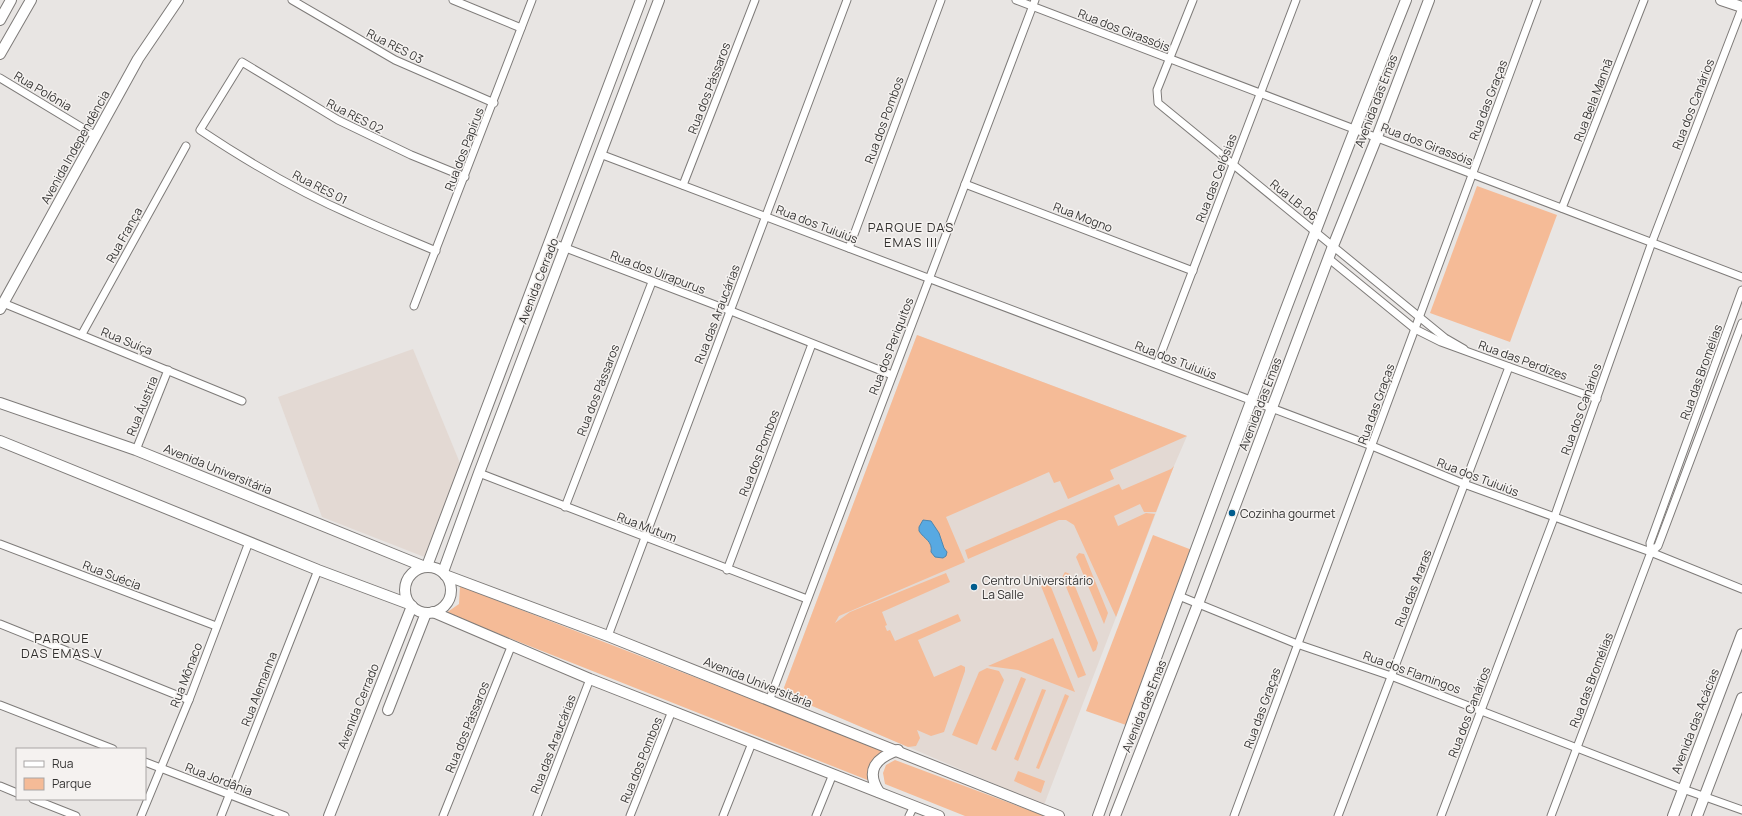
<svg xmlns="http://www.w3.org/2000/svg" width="1742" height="816" viewBox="0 0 1742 816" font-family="Manrope,sans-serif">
<rect width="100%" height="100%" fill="#e8e5e3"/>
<g fill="#e3d9d3">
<polygon points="917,335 1187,436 1174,466 1044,805 782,693"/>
<polygon points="413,349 462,468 427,558 322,517 278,397"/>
</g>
<g fill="#f5bb97">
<polygon points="1477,186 1557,215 1510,342 1430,313"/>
<polygon points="917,335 1187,436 1110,470 1114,479 1068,499 1060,481 1054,483 1049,472 946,517 965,562 839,616 835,623 850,612 946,573 950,582 882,612 887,625 885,626 887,631 890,630 895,641 958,614 961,621 918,640 934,677 961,665 965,667 965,671 944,732 931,736 917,730 920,738 916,746 908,747 782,693"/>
<polygon points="1174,466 1156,512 1144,512 1140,504 1114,516 1118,526 1146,513 1155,514 1116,617 1074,525 1066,520 1059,520 968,559 965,550 1119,484 1122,490 1171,469"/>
<polygon points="1153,535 1192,550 1126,725 1086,711"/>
<polygon points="1079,553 1084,554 1108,613 1104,624 1076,557"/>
<polygon points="1065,572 1070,574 1098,643 1096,650 1093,652 1062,577"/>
<polygon points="1049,582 1086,675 1078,678 1041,586"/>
<path d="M460 586 885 751C872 759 870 766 870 781L446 613 459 604Z"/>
<polygon points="1053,638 1075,692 1018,670 988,666"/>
<polygon points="987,668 999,671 1004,680 977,745 952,735 979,672"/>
<polygon points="1021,677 1026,679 996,751 991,749"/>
<polygon points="1042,689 1046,690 1018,761 1014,759"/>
<polygon points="1065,694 1069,696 1039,769 1036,768"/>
<polygon points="895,760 1045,816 965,816 885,784 883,773 886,765"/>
<polygon points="1018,771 1045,781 1041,793 1014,781"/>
</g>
<path fill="#58a9e2" stroke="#4e86ae" d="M923 520 931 521 939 533 944 548 947 552 946 556 943 558 935 557 931 552C933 541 924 539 919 531V527Z"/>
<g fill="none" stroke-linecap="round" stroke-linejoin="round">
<defs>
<g id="street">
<polyline points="292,0 395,60 494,103"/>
<polyline points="453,0 521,28"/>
<polyline points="1016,0 1742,277"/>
<polyline points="1193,0 1157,90 1158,103 1445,338 1464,349"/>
<polyline points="0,78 96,136"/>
<polyline points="600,154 1372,446 1464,484 1648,551 1742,589"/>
<polyline points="965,184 1193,271"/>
<polyline points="683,185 755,0"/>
<polyline points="1562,208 1644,0"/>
<polyline points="550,242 731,311 892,375"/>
<polyline points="849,248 941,0"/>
<path d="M436 251C408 239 380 228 352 215 299 192 248 162 200 130L242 62 338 120 411 155 465 177"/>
<polyline points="1328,258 1415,329 1441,342 1597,399"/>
<polyline points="3,303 242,401"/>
<polyline points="414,306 532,0"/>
<polyline points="82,334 186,146"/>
<polyline points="1157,364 1296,0"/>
<polyline points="136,450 168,370"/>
<polyline points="479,473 807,599"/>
<polyline points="565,507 652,282"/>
<polyline points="0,544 216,626"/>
<polyline points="1651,552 1658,546 1742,323"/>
<polyline points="727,570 812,344"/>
<polyline points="1179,596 1297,644 1391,676 1683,789 1742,810"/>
<polyline points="0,624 189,700"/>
<polyline points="608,636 847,0"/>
<polyline points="769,701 1035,0"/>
<polyline points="0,705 113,749"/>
<polyline points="145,762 285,816"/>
<polyline points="0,786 17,793"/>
<polyline points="33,799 76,816"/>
<polyline points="141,816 189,700 249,542"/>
<polyline points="221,816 318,570"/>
<polyline points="443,816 511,647"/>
<polyline points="537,816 590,679"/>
<polyline points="630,816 672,711"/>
<polyline points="723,816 752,743"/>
<polyline points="816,816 833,774"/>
<polyline points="909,816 914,806"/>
<polyline points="1234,816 1537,0"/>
<polyline points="1338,816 1509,367"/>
<polyline points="1441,816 1554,518 1652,242 1742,8"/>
<polyline points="1551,816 1651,552 1650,543 1742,290"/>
</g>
<g id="secondary">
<polyline points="1721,0 1742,7"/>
<polyline points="0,20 11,0"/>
<polyline points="0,54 31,0"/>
<polyline points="0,309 138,59 178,0"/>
<polyline points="0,403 136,450 425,567"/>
<polyline points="0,441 318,570 409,604"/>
<polyline points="427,566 641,0"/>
<circle cx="428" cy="590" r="23"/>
<polyline points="443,572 479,473 659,0"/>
<polyline points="445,575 608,636 1059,816"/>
<polyline points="433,612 590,679 939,816"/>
<polyline points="388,710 426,613"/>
<path d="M879 792C865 770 876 758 898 750"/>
<polyline points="329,816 412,606"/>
<path d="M1098 816C1198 543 1298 270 1406 0"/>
<polyline points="1115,816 1198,604 1333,246 1377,137 1429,0"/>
<polyline points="1673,816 1742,634"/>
<polyline points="1697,816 1742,698"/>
</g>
</defs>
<use href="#street" stroke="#7e7b79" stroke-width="9"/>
<use href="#secondary" stroke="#7e7b79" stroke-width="12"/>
<use href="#street" stroke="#fff" stroke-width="7"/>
<use href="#secondary" stroke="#fff" stroke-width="10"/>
</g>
<g fill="#005c8d" stroke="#f5f2f0" stroke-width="1.5">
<circle cx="1232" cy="513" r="4"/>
<circle cx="974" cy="587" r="4"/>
</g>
<g text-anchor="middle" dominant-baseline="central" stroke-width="3" stroke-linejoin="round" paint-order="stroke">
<g font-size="12" fill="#363534" stroke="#f5f2f0">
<text transform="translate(1124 30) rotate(21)">Rua dos Girassóis</text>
<text transform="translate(395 46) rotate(27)">Rua RES 03</text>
<text transform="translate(709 88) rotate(-69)">Rua dos Pássaros</text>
<text transform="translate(43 91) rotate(31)">Rua Polônia</text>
<text transform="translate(1488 100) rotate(-69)">Rua das Graças</text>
<text transform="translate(1593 100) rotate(-69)">Rua Bela Manhã</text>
<text transform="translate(1376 101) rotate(-69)">Avenida das Emas</text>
<text transform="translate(1693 104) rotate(-69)">Rua dos Canários</text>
<text transform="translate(355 116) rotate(27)">Rua RES 02</text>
<text transform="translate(884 120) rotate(-70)">Rua dos Pombos</text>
<text transform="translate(1427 144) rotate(21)">Rua dos Girassóis</text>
<text transform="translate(75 147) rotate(-61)">Avenida Independência</text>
<text transform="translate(464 149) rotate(-69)">Rua dos Papírus</text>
<text transform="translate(1216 178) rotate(-69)">Rua das Celósias</text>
<text transform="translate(320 187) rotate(27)">Rua RES 01</text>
<text transform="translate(1294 200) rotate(39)">Rua LB-06</text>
<text transform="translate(1083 217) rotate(21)">Rua Mogno</text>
<text transform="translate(817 224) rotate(21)">Rua dos Tuiuiús</text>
<text transform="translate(124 235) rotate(-61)">Rua França</text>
<text transform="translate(658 272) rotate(21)">Rua dos Uirapurus</text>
<text transform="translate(538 281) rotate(-69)">Avenida Cerrado</text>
<text transform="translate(717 314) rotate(-69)">Rua das Araucárias</text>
<text transform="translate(127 341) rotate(22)">Rua Suíça</text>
<text transform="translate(891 346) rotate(-69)">Rua dos Periquitos</text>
<text transform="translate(1176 360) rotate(21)">Rua dos Tuiuiús</text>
<text transform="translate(1523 360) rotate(20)">Rua das Perdizes</text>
<text transform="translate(1701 372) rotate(-70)">Rua das Bromélias</text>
<text transform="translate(598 390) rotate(-69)">Rua dos Pássaros</text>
<text transform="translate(1260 404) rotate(-69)">Avenida das Emas</text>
<text transform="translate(1376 404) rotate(-70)">Rua das Graças</text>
<text transform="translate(142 406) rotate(-68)">Rua Áustria</text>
<text transform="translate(1581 409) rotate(-70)">Rua dos Canários</text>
<text transform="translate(759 453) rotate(-69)">Rua dos Pombos</text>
<text transform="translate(218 469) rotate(22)">Avenida Universitária</text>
<text transform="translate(1478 477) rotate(21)">Rua dos Tuiuiús</text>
<text transform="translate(647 527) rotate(21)">Rua Mutum</text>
<text transform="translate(112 575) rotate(21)">Rua Suécia</text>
<text transform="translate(1413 588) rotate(-69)">Rua das Araras</text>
<text transform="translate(1412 672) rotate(20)">Rua dos Flamingos</text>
<text transform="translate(186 675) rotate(-69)">Rua Mônaco</text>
<text transform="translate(1591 680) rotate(-69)">Rua das Bromélias</text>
<text transform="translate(758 682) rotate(22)">Avenida Universitária</text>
<text transform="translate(259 689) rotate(-69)">Rua Alemanha</text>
<text transform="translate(358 706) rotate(-68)">Avenida Cerrado</text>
<text transform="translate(1144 706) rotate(-68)">Avenida das Emas</text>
<text transform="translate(1262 708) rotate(-70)">Rua das Graças</text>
<text transform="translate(1469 712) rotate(-69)">Rua dos Canários</text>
<text transform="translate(1695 721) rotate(-69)">Avenida das Acácias</text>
<text transform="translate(467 727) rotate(-68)">Rua dos Pássaros</text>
<text transform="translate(553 744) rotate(-69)">Rua das Araucárias</text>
<text transform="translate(641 760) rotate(-68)">Rua dos Pombos</text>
<text transform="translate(219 779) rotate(21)">Rua Jordânia</text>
</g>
<g font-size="12" fill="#363534" stroke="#f5f2f0" text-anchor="start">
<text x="1240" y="513">Cozinha gourmet</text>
<text x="982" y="580">Centro Universitário<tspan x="982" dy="14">La Salle</tspan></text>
</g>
<g font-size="13" letter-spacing="1" fill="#33312f" stroke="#f5f2f0">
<text x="911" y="227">PARQUE DAS<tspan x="911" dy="15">EMAS III</tspan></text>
<text x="62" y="638">PARQUE<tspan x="62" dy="15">DAS EMAS V</tspan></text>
</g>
</g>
<rect x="16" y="748" width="130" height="52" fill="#f5f2f0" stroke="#a9a6a5"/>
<rect x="24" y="761" width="20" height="6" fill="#ffffff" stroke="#a9a6a5"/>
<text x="52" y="768" font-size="12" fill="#363534">Rua</text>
<rect x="24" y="778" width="20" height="12" fill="#f5bb97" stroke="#a9a6a5"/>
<text x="52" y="788" font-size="12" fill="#363534">Parque</text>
</svg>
